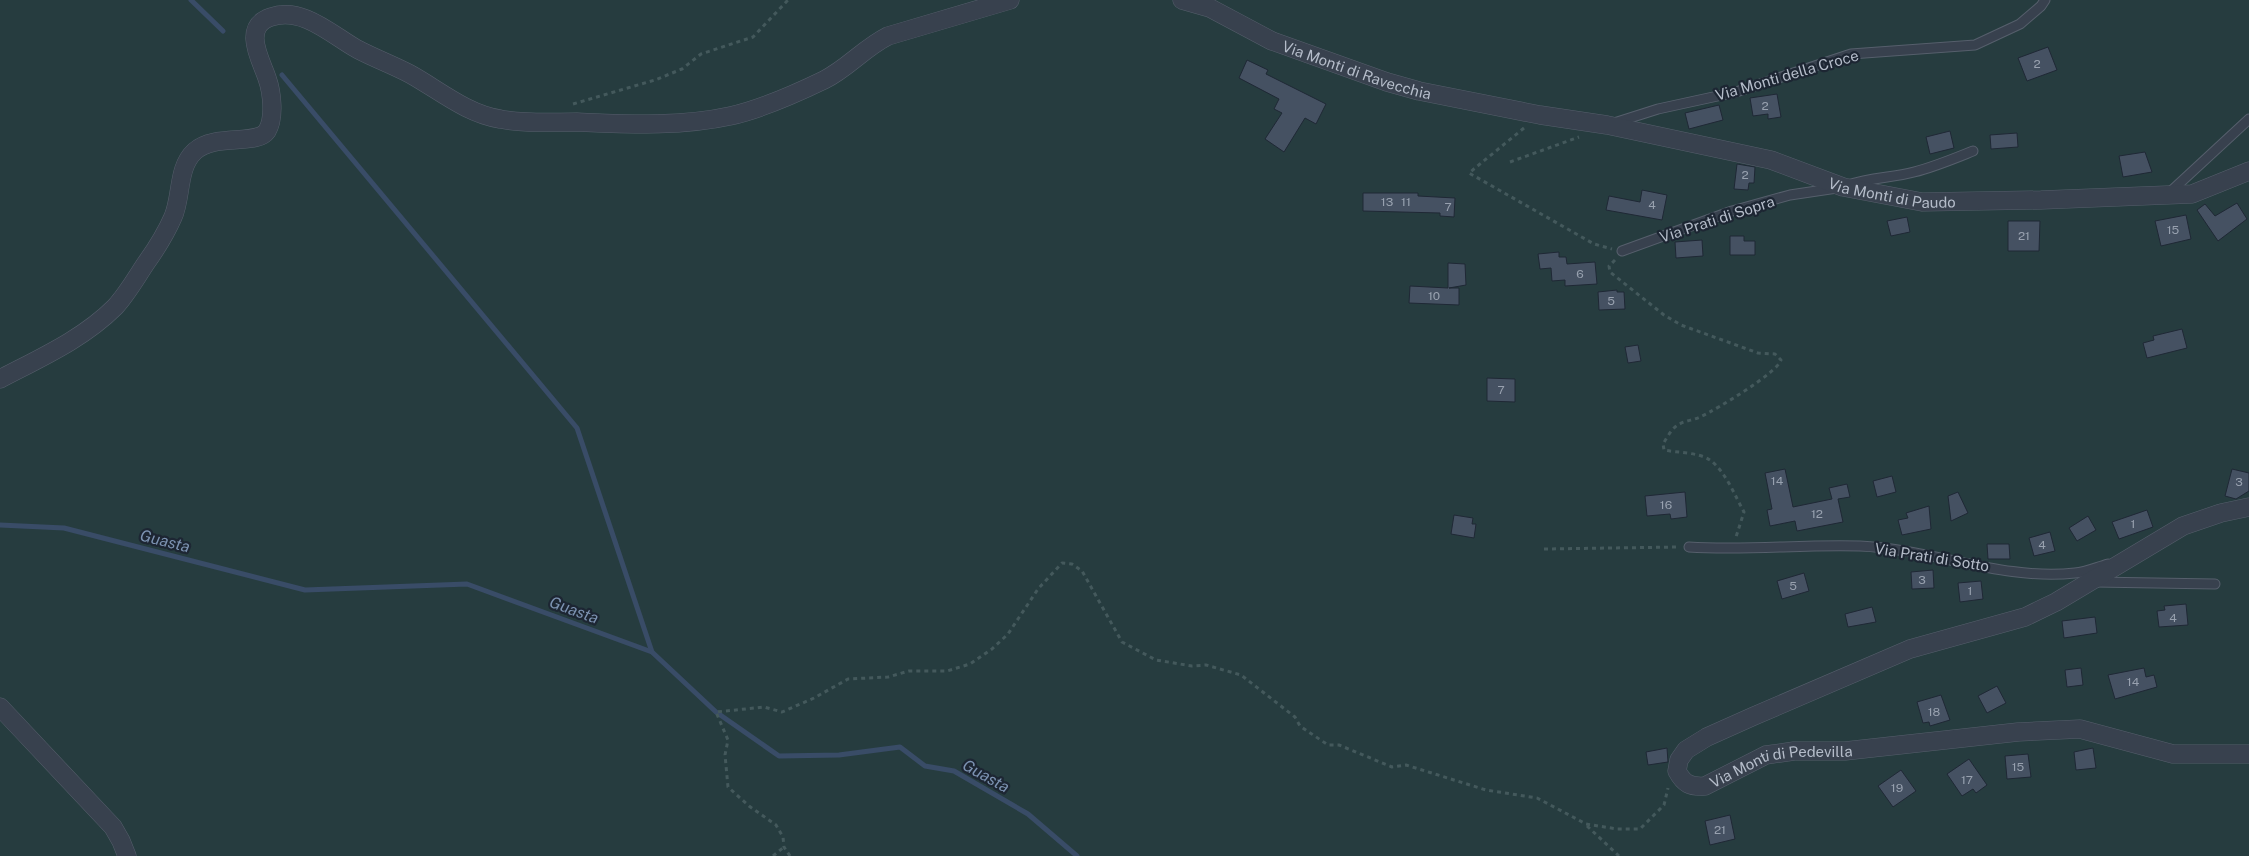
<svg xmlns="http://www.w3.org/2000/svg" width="2249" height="856" viewBox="0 0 2249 856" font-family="'Public Sans',sans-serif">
<rect width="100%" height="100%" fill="#242f3e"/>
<rect fill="#263c3f" x="0" y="0" width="2249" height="856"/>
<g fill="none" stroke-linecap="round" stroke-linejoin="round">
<g stroke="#394c67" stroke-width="5">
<polyline points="191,0 223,31"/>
<polyline points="282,75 577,428 652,652"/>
<polyline points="0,525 64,528 305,590 467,584 652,652 716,712 779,756 839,755 900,747 925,766 954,771 1028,814 1077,856"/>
</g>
</g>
<g fill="#455162" stroke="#1f2835">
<polygon points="2048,47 2057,70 2027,81 2018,58"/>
<polygon points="1247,60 1268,70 1266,74 1326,104 1316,124 1305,118 1284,152 1265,139 1282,113 1274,109 1279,99 1239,78"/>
<polygon points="1777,94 1781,117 1768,119 1768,114 1753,116 1750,98"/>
<polygon points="1719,105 1723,120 1689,129 1685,113"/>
<polygon points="1950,131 1954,148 1930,154 1926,137"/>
<polygon points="2017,133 2018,147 1991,149 1990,135"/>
<polygon points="2145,152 2152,172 2123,177 2119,156"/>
<polygon points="1737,164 1755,167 1754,183 1749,183 1748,190 1734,189"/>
<polygon points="1642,190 1667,195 1662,220 1606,210 1609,196 1640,202"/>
<polygon points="1363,193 1418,193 1418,196 1455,198 1454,217 1440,216 1440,213 1363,211"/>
<polygon points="2237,203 2247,219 2218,241 2197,210 2205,204 2215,216"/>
<polygon points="2186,215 2191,239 2161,246 2155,221"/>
<polygon points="1907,217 1910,232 1891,236 1887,221"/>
<polygon points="2008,221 2040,221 2039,251 2008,251"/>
<polygon points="1730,236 1744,236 1744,241 1755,241 1755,255 1730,255"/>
<polygon points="1702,240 1703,256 1676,258 1675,242"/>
<polygon points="1559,252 1559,257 1566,257 1567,264 1595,262 1597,284 1565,286 1565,280 1552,281 1551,268 1540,269 1538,254"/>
<polygon points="1448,263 1465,264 1466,285 1449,288 1459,288 1459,305 1409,303 1410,286 1448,288"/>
<polygon points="1617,290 1617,292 1624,292 1625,309 1599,310 1598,292"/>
<polygon points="2182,329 2187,348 2147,358 2143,343 2154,340 2153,336"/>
<polygon points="1638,345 1641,361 1628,363 1625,347"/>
<polygon points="1487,378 1515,379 1515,402 1487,401"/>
<polygon points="1785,469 1793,507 1832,499 1829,488 1847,484 1850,497 1838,499 1843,522 1797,531 1795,521 1770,526 1767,510 1772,509 1765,473"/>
<polygon points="2232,469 2249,473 2249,491 2236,499 2225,496"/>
<polygon points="1892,476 1896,492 1877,497 1873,481"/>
<polygon points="1685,492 1687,517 1671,519 1670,514 1647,516 1645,496"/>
<polygon points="1958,492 1968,513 1951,521 1948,496"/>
<polygon points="1929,506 1931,529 1902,535 1898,520 1908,518 1906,513"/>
<polygon points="2147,510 2153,527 2119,539 2112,522"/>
<polygon points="1454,515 1473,518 1472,524 1476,524 1474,538 1451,534"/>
<polygon points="2088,516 2096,530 2077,541 2069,528"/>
<polygon points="2050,532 2055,551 2034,556 2029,538"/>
<polygon points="1987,544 2009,544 2010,559 1988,559"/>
<polygon points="1933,570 1934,588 1912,589 1911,572"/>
<polygon points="1804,573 1809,591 1782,599 1777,581"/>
<polygon points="1981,581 1983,599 1960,602 1958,583"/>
<polygon points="2186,604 2188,625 2159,627 2157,611 2165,610 2164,606"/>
<polygon points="1872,607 1876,622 1848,627 1845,614"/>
<polygon points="2095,617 2097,633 2064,638 2062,621"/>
<polygon points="2081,668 2083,685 2067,687 2065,670"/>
<polygon points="2144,668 2146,677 2154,675 2157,687 2115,699 2108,675"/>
<polygon points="1997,686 2006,703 1987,713 1978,696"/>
<polygon points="1941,695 1950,720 1930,726 1929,722 1923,723 1917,702"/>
<polygon points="1667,748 1668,762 1648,765 1646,752"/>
<polygon points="2093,748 2096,768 2076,770 2074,752"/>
<polygon points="2028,754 2031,777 2007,779 2005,756"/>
<polygon points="1969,759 1987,785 1976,793 1973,789 1962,796 1947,774"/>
<polygon points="1901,770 1916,791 1893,807 1878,786"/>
<polygon points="1730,815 1735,839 1710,845 1705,821"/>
</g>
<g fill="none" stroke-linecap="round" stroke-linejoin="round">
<defs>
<g id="service">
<polyline points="1614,123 1658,109 1736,92 1851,54 1975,45 2020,24 2041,6 2045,0"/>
<path d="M1849 185C1870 177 1893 178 1914 172 1934 167 1953 159 1973 151"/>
<polyline points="2169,193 2249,119"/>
<polyline points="1622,251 1732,211 1790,195 1837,188"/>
<path d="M1689 547C1746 551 1803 544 1860 546 1932 549 2003 581 2075 573 2086 572 2097 567 2108 564"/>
<polyline points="2095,582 2215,584"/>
</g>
<g id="minor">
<path id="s1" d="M1182 0 1210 8 1272 41 1387 82 1419 91 1540 115 1607 125 1771 160 1843 187 1922 202 2041 200 2192 194 2249 171"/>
<path d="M0 379C40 358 83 339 115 307 127 294 136 278 146 263 156 249 166 233 173 217 182 197 177 167 195 151 215 133 257 146 267 131 275 118 272 92 267 78 261 60 241 27 271 17 302 6 332 35 357 49 374 58 393 65 410 74 439 90 467 114 500 119 525 124 552 122 577 122 628 124 680 127 730 116 762 109 795 94 824 80 848 68 864 48 888 36L1010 0"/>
<path id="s2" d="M2249 507 2221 513 2183 526 2056 602 2025 617 1910 649 1754 716 1707 737 1686 750 1679 760 1677 771C1684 784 1690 787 1705 786L1766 755 1794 751H1845L2018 732 2080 729 2173 754H2249"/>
<polyline points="0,707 113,827 121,841 127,856"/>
</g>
</defs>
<use href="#service" stroke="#565f6c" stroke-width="11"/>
<use href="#minor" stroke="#565f6c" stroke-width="19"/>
<g stroke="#44595c" stroke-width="3" stroke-dasharray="4 4" stroke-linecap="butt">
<polyline points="573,104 655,80 682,69 701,54 753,37 788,0"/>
<polyline points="1524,128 1469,173 1594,244 1612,249"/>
<polyline points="1510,162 1579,137"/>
<path d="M1615 260 1609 266 1610 272 1664 315 1681 325 1758 353 1775 354 1781 360C1777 373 1717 409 1702 416 1693 421 1682 420 1674 428 1670 432 1666 439 1663 444L1664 450C1678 453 1698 452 1710 460 1726 472 1735 496 1744 512L1736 537"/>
<polyline points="1544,549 1679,547"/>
<polyline points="1587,826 1619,856"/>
<polyline points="773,856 784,847"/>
<polyline points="790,856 784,847 783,837 776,825 749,806 728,787 725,755 728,740 716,712 764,707 782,712 814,698 848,679 888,677 909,671 947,671 970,664 992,649 1008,634 1038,589 1062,563 1072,564 1082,571 1122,642 1156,660 1192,666 1206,665 1241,675 1295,717 1300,726 1328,745 1339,745 1392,767 1406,765 1486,790 1537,798 1586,824 1617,829 1640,829 1664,805 1668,788"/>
</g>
<use href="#service" stroke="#38414e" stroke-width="9"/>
<use href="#minor" stroke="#38414e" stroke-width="18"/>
</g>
<g text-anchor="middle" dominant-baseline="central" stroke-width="4.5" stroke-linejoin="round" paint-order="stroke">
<g font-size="12" fill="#98a1af">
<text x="2037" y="64">2</text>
<text x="1765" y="106">2</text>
<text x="1745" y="175">2</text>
<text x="1387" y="202">13</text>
<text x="1406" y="202">11</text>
<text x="1652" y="205">4</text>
<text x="1448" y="207">7</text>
<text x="2173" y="230">15</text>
<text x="2024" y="236">21</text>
<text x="1580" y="274">6</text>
<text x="1434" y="296">10</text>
<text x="1611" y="301">5</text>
<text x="1501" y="390">7</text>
<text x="1777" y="481">14</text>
<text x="2239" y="482">3</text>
<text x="1666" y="505">16</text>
<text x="1817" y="514">12</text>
<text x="2133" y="524">1</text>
<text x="2042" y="545">4</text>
<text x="1922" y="580">3</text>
<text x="1793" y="586">5</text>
<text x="1970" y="591">1</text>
<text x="2173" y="618">4</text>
<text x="2133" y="682">14</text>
<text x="1934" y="712">18</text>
<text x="2018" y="767">15</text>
<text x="1967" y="780">17</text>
<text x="1897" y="788">19</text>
<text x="1720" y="830">21</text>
</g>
<g font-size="15" fill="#b4bcc9" stroke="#1d2633">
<text stroke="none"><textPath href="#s1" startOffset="189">Via Monti di Ravecchia</textPath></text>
<text transform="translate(1787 75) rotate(-16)">Via Monti della Croce</text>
<text stroke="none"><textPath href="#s1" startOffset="740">Via Monti di Paudo</textPath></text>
<text transform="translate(1717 219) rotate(-18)">Via Prati di Sopra</text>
<text transform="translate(1932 557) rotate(9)">Via Prati di Sotto</text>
<text stroke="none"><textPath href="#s2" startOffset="755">Via Monti di Pedevilla</textPath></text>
</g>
<g font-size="16" font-style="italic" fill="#7c92b1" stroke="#1d2633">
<text transform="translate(165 541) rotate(14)">Guasta</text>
<text transform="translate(574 610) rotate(20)">Guasta</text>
<text transform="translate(986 776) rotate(29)">Guasta</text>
</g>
</g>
</svg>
